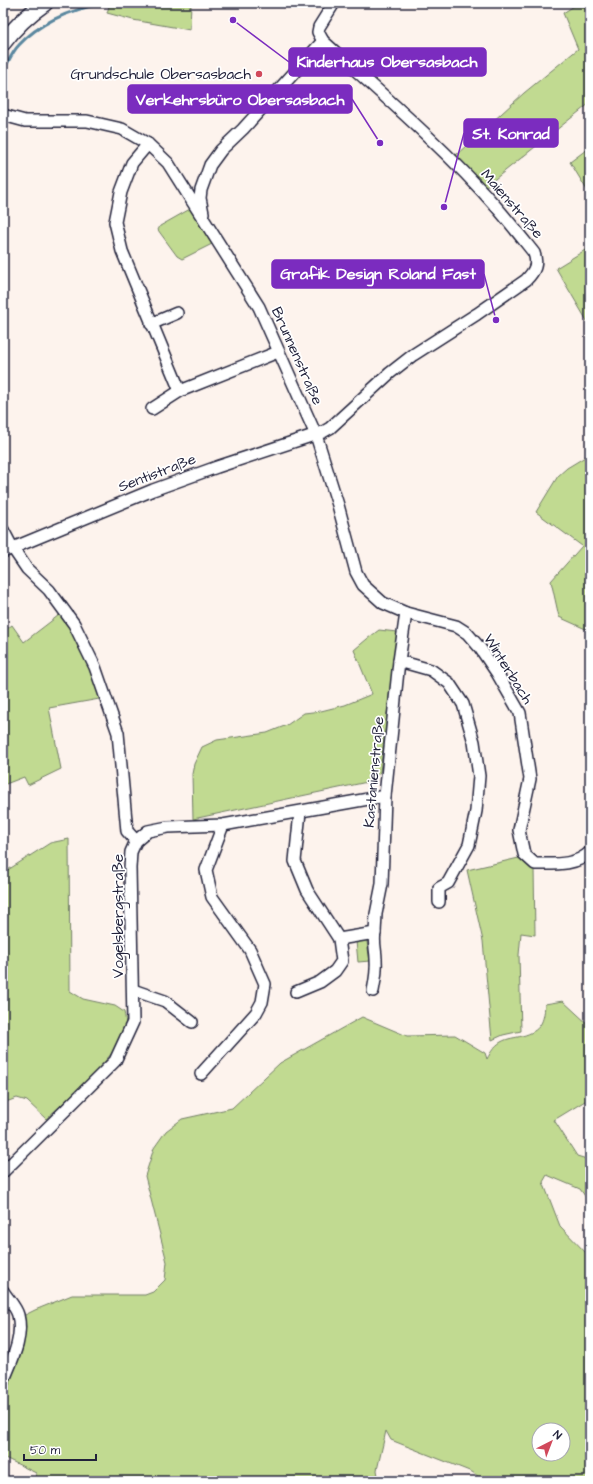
<svg xmlns="http://www.w3.org/2000/svg" width="593" height="1484" viewBox="0 0 593 1484" font-family="'Architects Daughter',sans-serif">
<rect width="100%" height="100%" fill="#fdf3ed"/>
<filter id="ink" filterUnits="userSpaceOnUse"><feTurbulence type="fractalNoise" baseFrequency=".025" numOctaves="2"/><feDisplacementMap in="SourceGraphic" scale="8" xChannelSelector="R" yChannelSelector="G"/><feConvolveMatrix kernelMatrix="1 2 1 2 8 2 1 2 1" color-interpolation-filters="sRGB"/></filter>
<g filter="url(#ink)">
<g fill="#c1da91" stroke="#727e66" fill-rule="evenodd">
<polygon points="110,3 191,3 190,30 133,20 107,13"/>
<polygon points="579,3 590,3 590,103 485,187 456,155 524,93 578,49 563,13"/>
<polygon points="590,147 590,195 570,162"/>
<polygon points="190,209 212,244 182,259 177,256 158,230 160,226"/>
<polygon points="590,247 590,326 556,268"/>
<polygon points="590,454 590,631 559,617 551,581 582,546 536,512 558,476 567,468"/>
<polygon points="63,612 105,698 49,708 61,769 28,785 24,777 3,785 3,632 12,625 24,642"/>
<polygon points="379,630 397,632 380,772 372,781 193,819 192,774 194,764 202,747 217,740 267,733 287,725 304,713 321,711 345,705 372,694 354,650 367,639"/>
<path d="M69 839 70 991 83 999 115 1006 124 1012C125 1017 126 1022 126 1027 124 1050 64 1102 46 1119L27 1101 17 1098 3 1103V873L50 843Z"/>
<polygon points="523,857 534,868 535,935 521,933 519,955 521,1031 503,1035 492,1040 483,941 467,870"/>
<polygon points="366,936 370,961 358,962 356,941"/>
<path d="M563 1001 590 1026V1098L554 1120 577 1156 590 1160V1203L580 1189 547 1175 543 1182 560 1226 590 1257V1481H485L472 1472 391 1440 386 1431 377 1470 379 1481H35L36 1473 3 1457V1384L21 1317 35 1310 72 1295H145L153 1292 165 1280 167 1262 145 1176 154 1148 166 1131 182 1119 232 1108 280 1063 362 1017 407 1036 455 1035 485 1053 487 1059C491 1052 494 1046 501 1042 508 1038 515 1038 522 1036 541 1031 544 1022 545 1004ZM539 1430H563V1454H539Z"/>
</g>
<g fill="none" stroke-linecap="round" stroke-linejoin="round">
<path stroke="#5a879f" stroke-width="3" d="M3 71C8 63 12 52 19 45 41 21 74 9 104 3"/>
<defs>
<g id="street">
<path d="M3 115 25 121H87L122 129 148 144 168 163 259 307 316 435 338 505 356 572 363 585 383 603 406 613 456 626 467 633 480 648 497 673 520 713 530 779 519 830 524 854 535 864C554 864 576 866 590 852"/>
<polyline points="148,144 132,163 121,192 115,222 122,251 180,391 278,352"/>
<polyline points="203,213 200,198 201,190 210,165 221,150 243,129 323,41"/>
<polyline points="151,324 177,313"/>
<polyline points="152,409 180,391"/>
<polyline points="3,530 12,547 27,569 49,590 74,624 95,667 118,733 127,831 136,841"/>
<path d="M3 552 153 490 217 467 323 432 330 428 390 373 413 355 477 314 526 280C535 271 538 264 534 253 522 238 511 224 499 210 446 149 383 95 323 41L318 32 319 27 334 3"/>
<polyline points="399,661 431,670 449,683 463,704 474,742 479,776 476,811 469,845 448,883 439,888 439,902"/>
<polyline points="339,939 375,933 376,914 382,884 385,796 399,661 406,613"/>
<polyline points="133,990 165,1001 192,1022"/>
<path d="M373 991C375 981 377 970 376 959 376 950 373 942 375 933"/>
<polyline points="296,992 320,982 335,971 342,961 339,939 307,890 295,861 300,812"/>
<polyline points="201,1074 256,1013 262,1002 265,984 250,950 212,897 206,870 223,825"/>
<polyline points="3,1172 115,1061 133,1022 130,868 131,852 136,841 148,831 168,827 223,825 385,796"/>
<path d="M3 1291C7 1298 16 1307 18 1315 24 1338 11 1362 3 1382"/>
</g>
<path id="secondary" d="M3 43C14 28 29 14 45 3"/>
</defs>
<use href="#street" stroke="#22223b" stroke-width="14"/>
<use href="#secondary" stroke="#22223b" stroke-width="18"/>
<use href="#street" stroke="#fff" stroke-width="11"/>
<use href="#secondary" stroke="#fff" stroke-width="15"/>
</g>
</g>
<circle fill="#d1495b" stroke="#fff" stroke-width="1.5" cx="259" cy="74" r="4"/>
<g text-anchor="middle" dominant-baseline="central" stroke-width="3.5" stroke-linejoin="round" paint-order="stroke">
<g font-size="15" fill="#22223b" stroke="#fff" text-anchor="end">
<text x="251" y="74">Grundschule Obersasbach</text>
</g>
<g font-size="15" fill="#22223b" stroke="#fff">
<text transform="translate(512 204) rotate(49)">Maienstraße</text>
<text transform="translate(297 356) rotate(66)">Brunnenstraße</text>
<text transform="translate(157 473) rotate(-21)">Sentistraße</text>
<text transform="translate(508 669) rotate(58)">Winterbach</text>
<text transform="translate(374 772) rotate(-85)">Kastanienstraße</text>
<text transform="translate(118 916) rotate(-90)">Vogelsbergstraße</text>
</g>
</g>
<path fill="none" stroke="#7b2cbf" stroke-width="1.5" d="M233 20L289 62M380 143L352 99M444 207L464 133M496 320L484 274"/>
<g fill="#7b2cbf" stroke="#fff" stroke-width="1.5">
<circle cx="233" cy="20" r="4"/>
<circle cx="380" cy="143" r="4"/>
<circle cx="444" cy="207" r="4"/>
<circle cx="496" cy="320" r="4"/>
</g>
<g fill="#7b2cbf" stroke="#7b2cbf" stroke-width="1.5">
<rect x="289" y="48" width="197" height="28" rx="4"/>
<rect x="128" y="85" width="224" height="28" rx="4"/>
<rect x="464" y="119" width="94" height="28" rx="4"/>
<rect x="272" y="260" width="212" height="28" rx="4"/>
</g>
<g font-size="16" text-anchor="middle" font-weight="bold" fill="#fff">
<text x="387" y="67">Kinderhaus Obersasbach</text>
<text x="240" y="105">Verkehrsbüro Obersasbach</text>
<text x="511" y="139">St. Konrad</text>
<text x="378" y="279">Grafik Design Roland Fast</text>
</g>
<rect width="593" height="1484" fill="none" stroke="#fff" stroke-width="16"/>
<rect x="8" y="8" width="577" height="1468" fill="none" stroke="#22223b" stroke-width="1.5" filter="url(#ink)"/>
<g transform="translate(551 1442) rotate(42)"><circle r="19" fill="#ffffff" stroke="#a7a7b1"/>
<path d="M0-3L7 15L0 10L-7 15Z" fill="#d1495b"/>
<text y="-6" font-size="11" font-weight="bold" text-anchor="middle" fill="#22223b">N</text>
</g>
<path d="M24 1454v6h72v-6" fill="none" stroke="#22223b" stroke-width="2"/>
<text x="30" y="1454" font-size="12" fill="#22223b" stroke="#ffffff" stroke-width="3" paint-order="stroke">50 m</text>
</svg>
